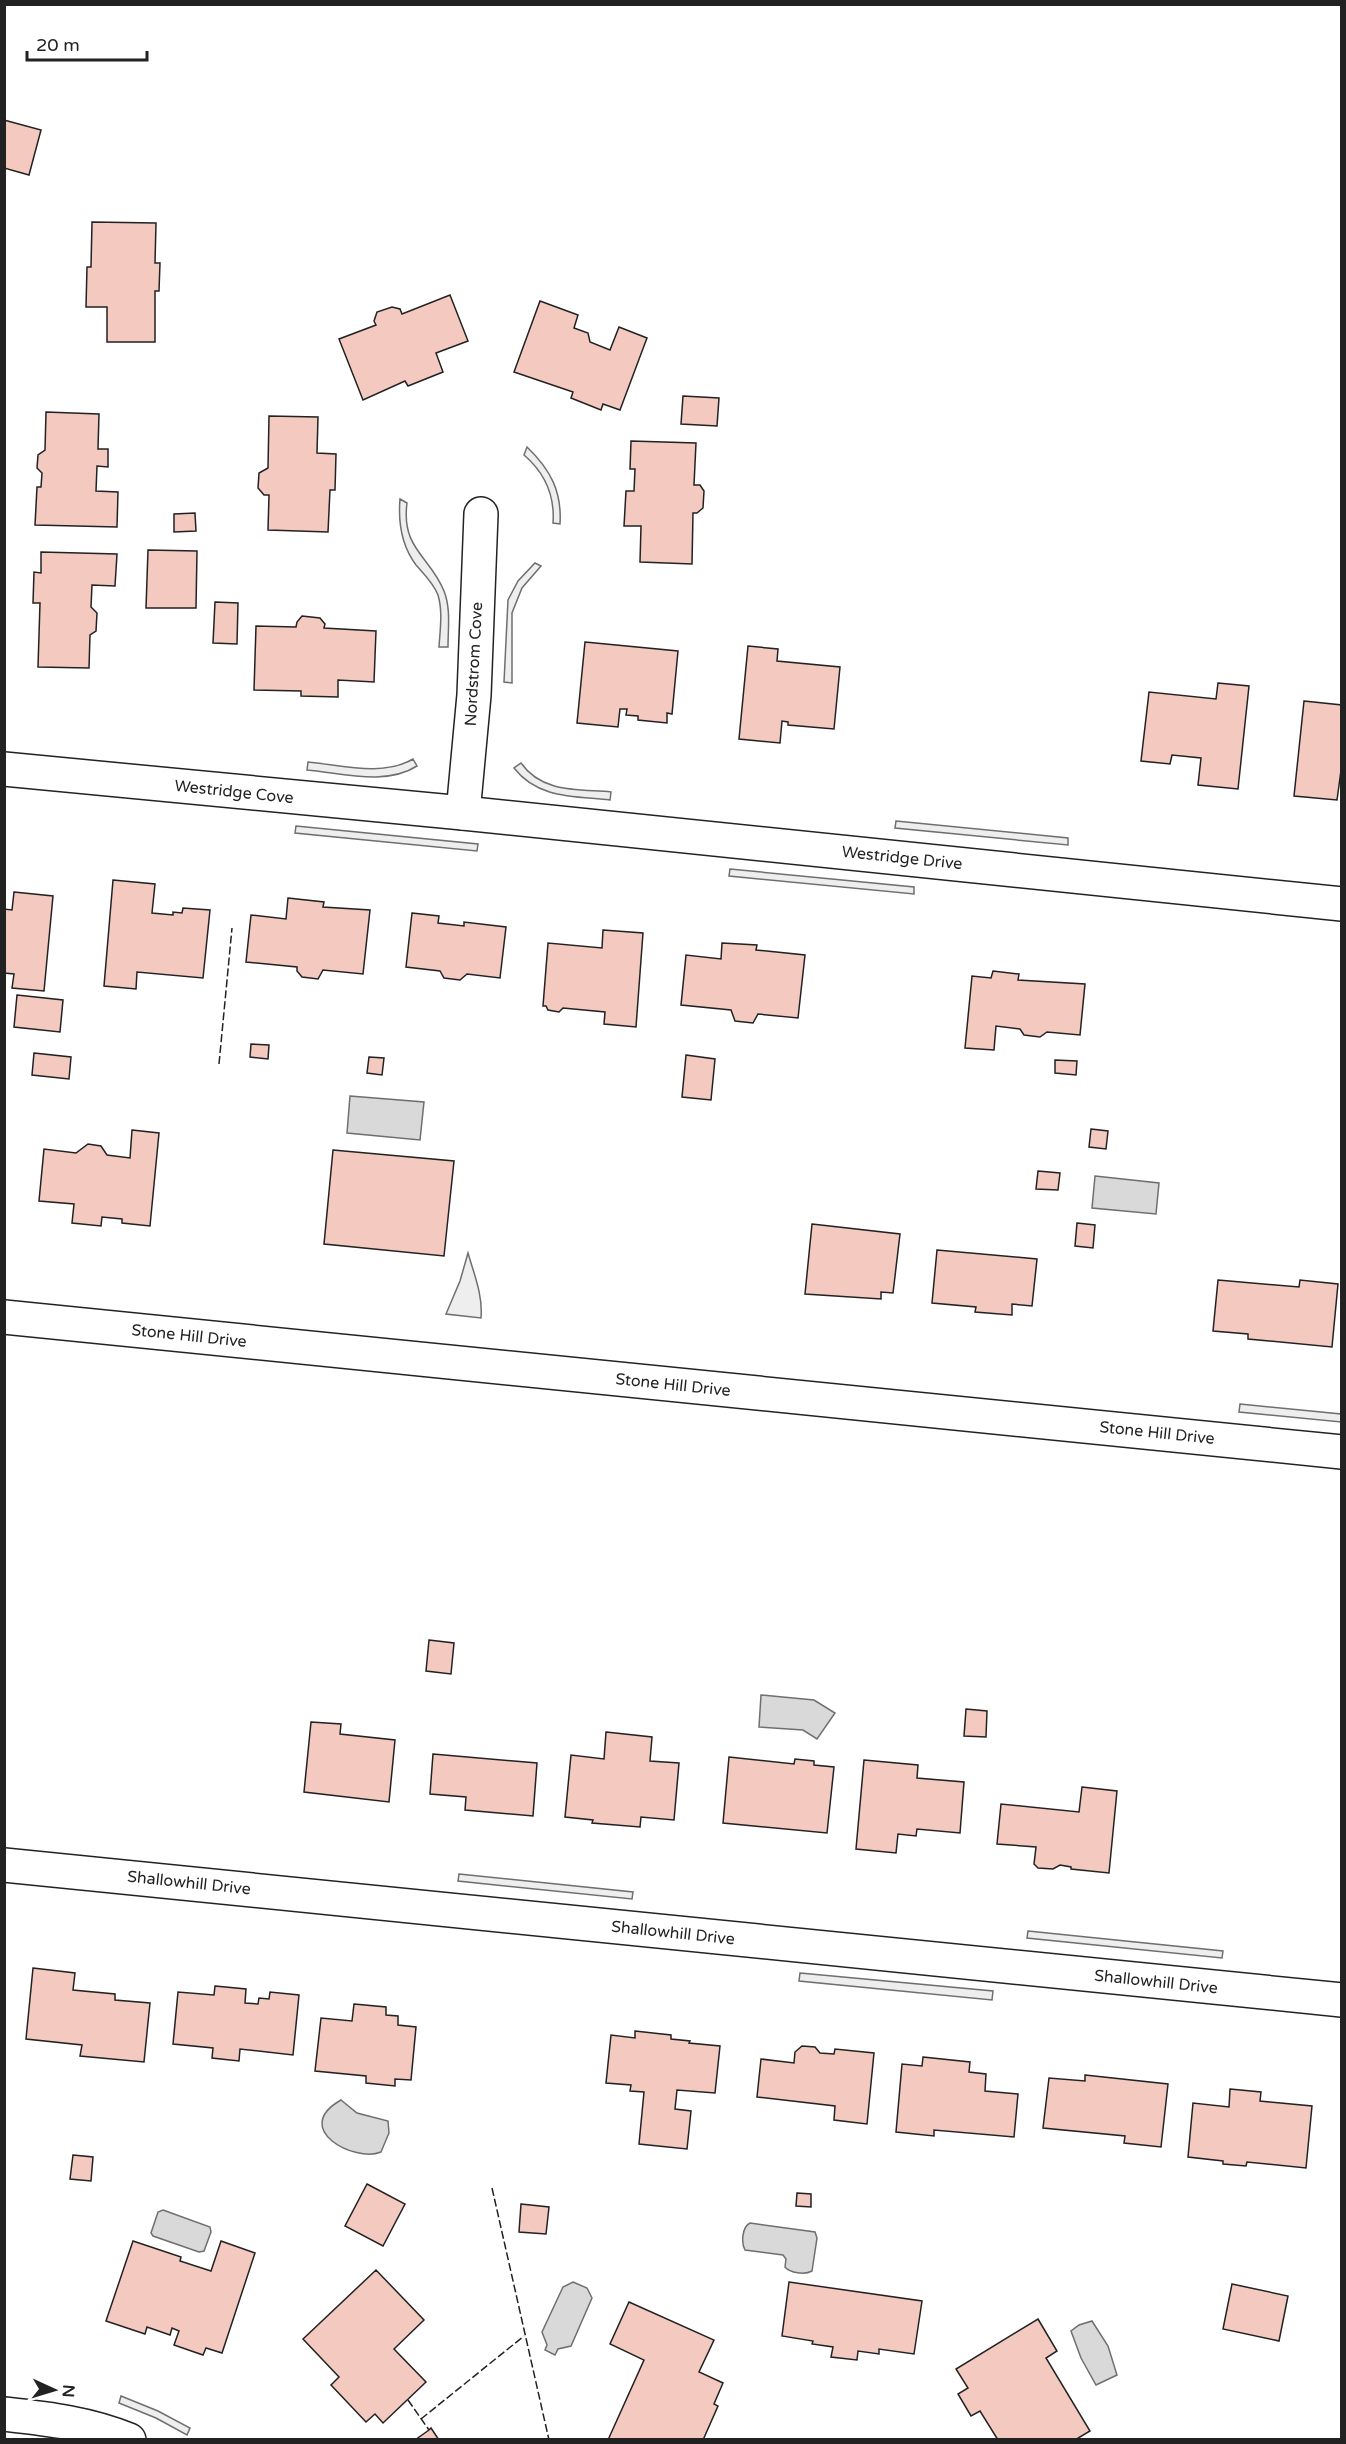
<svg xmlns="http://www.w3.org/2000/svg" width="1346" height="2444" viewBox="0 0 1346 2444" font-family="'Varela Round',sans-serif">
<rect width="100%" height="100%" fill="#fff"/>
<g fill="#eee" stroke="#6f6f6f" stroke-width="1.5">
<path d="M527 447C551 470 562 492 560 524L553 523C555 495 545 473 524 455Z"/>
<path d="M400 499 407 503C401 549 430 556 444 591 451 609 448 628 448 647H439C440 630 443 612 438 595 434 584 424 574 416 565 401 545 398 523 400 499Z"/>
<polygon points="535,563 541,566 522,588 512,613 512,683 504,682 508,600 518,581"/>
<path d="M413 759 417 766C386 786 342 773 307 770L308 762C341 765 383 777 413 759Z"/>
<path d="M521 763C542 793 578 789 611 792L610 800C575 796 538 799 514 768Z"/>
<polygon points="896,821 1068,838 1068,845 895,828"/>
<polygon points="296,826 478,844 477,851 295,833"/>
<polygon points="730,869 914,887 914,894 729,876"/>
<path d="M468 1253C474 1274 483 1295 481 1318L446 1314 460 1281Z"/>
<polygon points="1240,1404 1341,1414 1341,1422 1239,1412"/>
<polygon points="459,1874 633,1892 632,1899 458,1881"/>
<polygon points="1028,1931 1223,1951 1222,1958 1027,1938"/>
<polygon points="800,1973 993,1991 992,2000 799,1981"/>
<polygon points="121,2396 158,2411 190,2428 187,2435 156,2418 119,2403"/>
</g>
<g fill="#d9d9d9" stroke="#6f6f6f" stroke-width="1.5">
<polygon points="350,1096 424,1102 420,1140 347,1133"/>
<polygon points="1095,1176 1159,1183 1156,1214 1092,1208"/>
<polygon points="761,1695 814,1700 835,1713 817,1739 803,1730 759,1727"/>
<path d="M341 2100 357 2113 388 2121 389 2133 381 2152C355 2163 290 2129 341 2100Z"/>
<polygon points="163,2210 210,2227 211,2232 204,2251 199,2252 153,2236 151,2233 158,2212"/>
<path d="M750 2223 815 2232 817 2238 812 2271C805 2275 790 2273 785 2267L786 2259 783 2255 745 2250C741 2243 742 2227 750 2223Z"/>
<polygon points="573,2282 587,2288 592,2298 571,2346 558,2349 555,2355 545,2350 547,2345 542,2332 563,2287"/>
<polygon points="1092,2321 1108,2346 1117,2375 1096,2385 1081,2358 1071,2331 1079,2325"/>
</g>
<g fill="#f3c9c0" stroke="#222" stroke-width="1.5">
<polygon points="4,120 41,130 29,175 4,168"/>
<polygon points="92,222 156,223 155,263 160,263 159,291 155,291 155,342 107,342 107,307 86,307 87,267 91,267"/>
<polygon points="450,295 468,341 436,353 443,372 408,386 405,381 363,400 339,339 376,325 374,321 377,312 392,307 400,309 402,314"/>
<polygon points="540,301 578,315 574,328 588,333 590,342 610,350 619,327 647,338 620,410 603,404 601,410 571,398 573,392 514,372"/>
<polygon points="683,396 719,398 717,426 681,424"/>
<polygon points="46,412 99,414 98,449 108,449 108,467 97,466 96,491 118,492 117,527 35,525 37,487 41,487 42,473 37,468 38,455 45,450"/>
<polygon points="269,416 318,417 317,453 336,454 335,490 330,490 328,532 268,530 269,495 264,495 258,488 259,473 268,468"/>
<polygon points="631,441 696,443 694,485 700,485 704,491 703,508 697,513 693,513 692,564 640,562 641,526 624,526 626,491 634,491 635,469 630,469"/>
<polygon points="195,513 196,531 174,532 174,514"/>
<polygon points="148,550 197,551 196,608 146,608"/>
<polygon points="41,552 117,554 115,586 92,585 91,607 97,613 96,631 90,635 89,668 38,667 40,603 33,603 34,572 41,573"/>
<polygon points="215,602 238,603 237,644 213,643"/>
<polygon points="302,616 320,618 325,624 324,628 376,631 374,682 338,680 338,697 301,696 301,691 254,690 256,626 296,627 297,622"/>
<polygon points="585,642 678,651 672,714 667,713 667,723 638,720 638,716 626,715 627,709 620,709 618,727 577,723"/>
<polygon points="748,646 778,649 777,661 840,667 834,729 788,725 788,722 782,721 780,743 739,739"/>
<polygon points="1218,683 1249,686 1238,789 1198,785 1201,758 1172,755 1170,764 1141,761 1149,692 1216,699"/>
<polygon points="1304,701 1342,705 1342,763 1337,800 1294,796"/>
<polygon points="113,880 155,884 152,913 173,915 173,912 182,913 183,908 210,910 203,978 137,972 136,989 104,986"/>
<polygon points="14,892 53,896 44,991 12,988 14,974 4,973 4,909 12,910"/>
<polygon points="288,898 324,902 323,907 370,910 363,974 323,970 318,979 302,977 297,971 297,967 246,962 251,915 286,919"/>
<polygon points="412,913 439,916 438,923 464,926 464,922 506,927 500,978 467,974 460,980 444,978 440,971 406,967"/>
<polygon points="603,930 643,933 636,1027 604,1024 605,1012 563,1008 559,1012 548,1010 546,1006 543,1006 548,943 602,948"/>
<polygon points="722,943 757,945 756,950 805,955 798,1018 758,1014 753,1023 735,1021 731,1010 681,1005 686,955 721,959"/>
<polygon points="993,971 1019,974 1018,980 1085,984 1080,1035 1047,1032 1040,1037 1024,1035 1020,1029 996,1026 994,1050 965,1048 972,976 991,978"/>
<polygon points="17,995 63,1000 60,1032 14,1027"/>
<polygon points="251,1044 269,1045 268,1059 250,1057"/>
<polygon points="34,1053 71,1057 69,1079 32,1075"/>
<polygon points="686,1055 715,1059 711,1100 682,1097"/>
<polygon points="369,1057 384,1058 382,1075 367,1073"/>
<polygon points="1055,1060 1077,1061 1076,1075 1055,1073"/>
<polygon points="1091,1129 1108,1131 1106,1149 1089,1147"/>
<polygon points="132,1130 159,1133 150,1226 122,1223 122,1219 102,1217 101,1226 72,1223 74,1204 39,1201 44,1149 76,1153 88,1144 101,1146 107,1155 130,1158"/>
<polygon points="333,1150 454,1161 444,1256 324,1244"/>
<polygon points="1038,1171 1060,1173 1058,1190 1036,1189"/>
<polygon points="1077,1223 1095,1225 1093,1248 1075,1246"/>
<polygon points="812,1224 900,1234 893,1293 881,1292 881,1299 805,1294"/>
<polygon points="937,1250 1037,1259 1032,1306 1012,1304 1012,1315 975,1312 976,1307 932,1303"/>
<polygon points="1218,1280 1299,1287 1300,1280 1338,1284 1332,1347 1248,1339 1248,1334 1213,1331"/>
<polygon points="429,1640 454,1643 451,1674 426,1671"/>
<polygon points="966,1709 987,1711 986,1737 964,1736"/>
<polygon points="311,1722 341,1724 340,1734 395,1740 389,1802 304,1792"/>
<polygon points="606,1732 652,1737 650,1761 679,1763 674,1820 641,1817 640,1827 592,1823 593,1820 565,1817 571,1755 604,1759"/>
<polygon points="433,1754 537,1763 533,1816 465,1810 466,1797 430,1794"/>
<polygon points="729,1757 794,1764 795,1759 814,1761 814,1765 834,1767 827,1833 723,1823"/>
<polygon points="864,1760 918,1765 917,1778 964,1782 960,1833 917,1829 916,1836 898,1834 896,1853 856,1849"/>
<polygon points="1082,1787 1117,1791 1109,1873 1071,1869 1071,1867 1060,1865 1053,1869 1038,1868 1034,1864 1036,1847 997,1844 1001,1804 1079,1812"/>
<polygon points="33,1968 75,1973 73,1990 115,1994 115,2000 150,2003 144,2062 80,2056 82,2045 26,2039"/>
<polygon points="215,1986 246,1989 245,2003 258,2004 259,1998 269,1999 270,1992 299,1995 293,2055 240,2049 239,2061 212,2058 213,2048 173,2044 178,1992 214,1995"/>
<polygon points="354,2004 386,2007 386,2015 398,2016 398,2025 416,2027 411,2080 395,2079 395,2086 366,2083 366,2076 315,2071 321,2018 352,2021"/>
<polygon points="635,2031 671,2035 671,2039 690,2041 689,2043 720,2046 715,2093 677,2090 675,2109 691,2111 687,2149 639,2144 644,2092 630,2091 631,2085 606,2083 611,2035 635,2038"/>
<polygon points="802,2046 815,2047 820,2053 834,2054 835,2049 874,2053 867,2124 834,2120 835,2106 757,2097 761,2059 794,2063 795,2052"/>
<polygon points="923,2057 970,2062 969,2072 986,2074 985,2091 1018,2094 1014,2137 934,2130 934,2136 896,2132 902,2064 922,2066"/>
<polygon points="1085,2075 1168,2084 1161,2147 1124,2143 1125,2136 1043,2128 1049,2078 1085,2081"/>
<polygon points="1230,2089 1261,2092 1260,2101 1312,2106 1306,2168 1247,2162 1246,2166 1223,2164 1223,2161 1188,2157 1193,2103 1229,2107"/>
<polygon points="73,2155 93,2157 91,2181 70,2179"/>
<polygon points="367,2184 405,2204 383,2246 345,2226"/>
<polygon points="797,2193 811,2194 811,2207 796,2206"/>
<polygon points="521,2204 549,2207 546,2234 519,2232"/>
<polygon points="133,2241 181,2257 180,2261 211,2271 221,2241 255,2253 222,2353 206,2348 203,2355 174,2345 179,2331 172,2328 170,2335 147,2327 145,2334 106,2321"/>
<polygon points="376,2270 424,2320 394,2349 426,2382 383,2423 375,2414 366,2422 331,2385 339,2377 303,2339"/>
<polygon points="789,2282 922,2301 914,2354 879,2349 879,2354 858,2351 857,2360 831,2357 833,2347 812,2344 813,2341 782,2336"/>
<polygon points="1232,2284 1288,2296 1279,2341 1223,2329"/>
<polygon points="629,2302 714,2340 699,2372 723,2383 714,2404 718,2406 703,2440 608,2440 644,2360 610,2344"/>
<polygon points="1038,2319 1057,2351 1046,2358 1090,2431 1075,2440 998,2440 980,2411 971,2416 958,2394 968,2388 956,2369"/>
<polygon points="431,2428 439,2440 415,2440 429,2430"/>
</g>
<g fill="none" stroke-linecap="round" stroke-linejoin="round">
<defs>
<g id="minor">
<polyline points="4,769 463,813 1342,904"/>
<polyline points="463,813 474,695 481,514"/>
<polyline points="4,1317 1342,1452"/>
<polyline points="4,1865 1342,2000"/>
<path d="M4 2414C49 2419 87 2423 129 2440"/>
</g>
</defs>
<use href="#minor" stroke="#222" stroke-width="36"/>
<use href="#minor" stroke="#fff" stroke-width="33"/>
<g stroke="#222" stroke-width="1.5" stroke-dasharray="8 3" stroke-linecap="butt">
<polyline points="219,1064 232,928"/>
<polyline points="492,2188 549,2440"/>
<polyline points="408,2400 429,2430"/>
<polyline points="421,2419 524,2336"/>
</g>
</g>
<g text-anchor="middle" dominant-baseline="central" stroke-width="4.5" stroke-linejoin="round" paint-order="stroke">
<g font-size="16" fill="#222" stroke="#fff">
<text transform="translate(474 664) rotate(-87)">Nordstrom Cove</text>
<text transform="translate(234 792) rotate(6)">Westridge Cove</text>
<text transform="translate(902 858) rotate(6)">Westridge Drive</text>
<text transform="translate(189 1336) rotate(6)">Stone Hill Drive</text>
<text transform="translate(673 1385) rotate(6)">Stone Hill Drive</text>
<text transform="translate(1157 1433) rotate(6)">Stone Hill Drive</text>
<text transform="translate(189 1883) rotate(6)">Shallowhill Drive</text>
<text transform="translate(673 1933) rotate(6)">Shallowhill Drive</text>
<text transform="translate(1156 1982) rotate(6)">Shallowhill Drive</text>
</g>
</g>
<rect width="1346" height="2444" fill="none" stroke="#222222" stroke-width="12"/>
<g transform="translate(54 2390) rotate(94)" stroke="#ffffff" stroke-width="4.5" paint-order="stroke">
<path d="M0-4.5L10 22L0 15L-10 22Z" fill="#222222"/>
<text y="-9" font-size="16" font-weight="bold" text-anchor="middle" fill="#222222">N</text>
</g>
<path d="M27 51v9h120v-9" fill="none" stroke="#222222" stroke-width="3"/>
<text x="36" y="51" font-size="18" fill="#222222" stroke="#ffffff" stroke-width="4.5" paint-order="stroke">20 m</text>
</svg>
